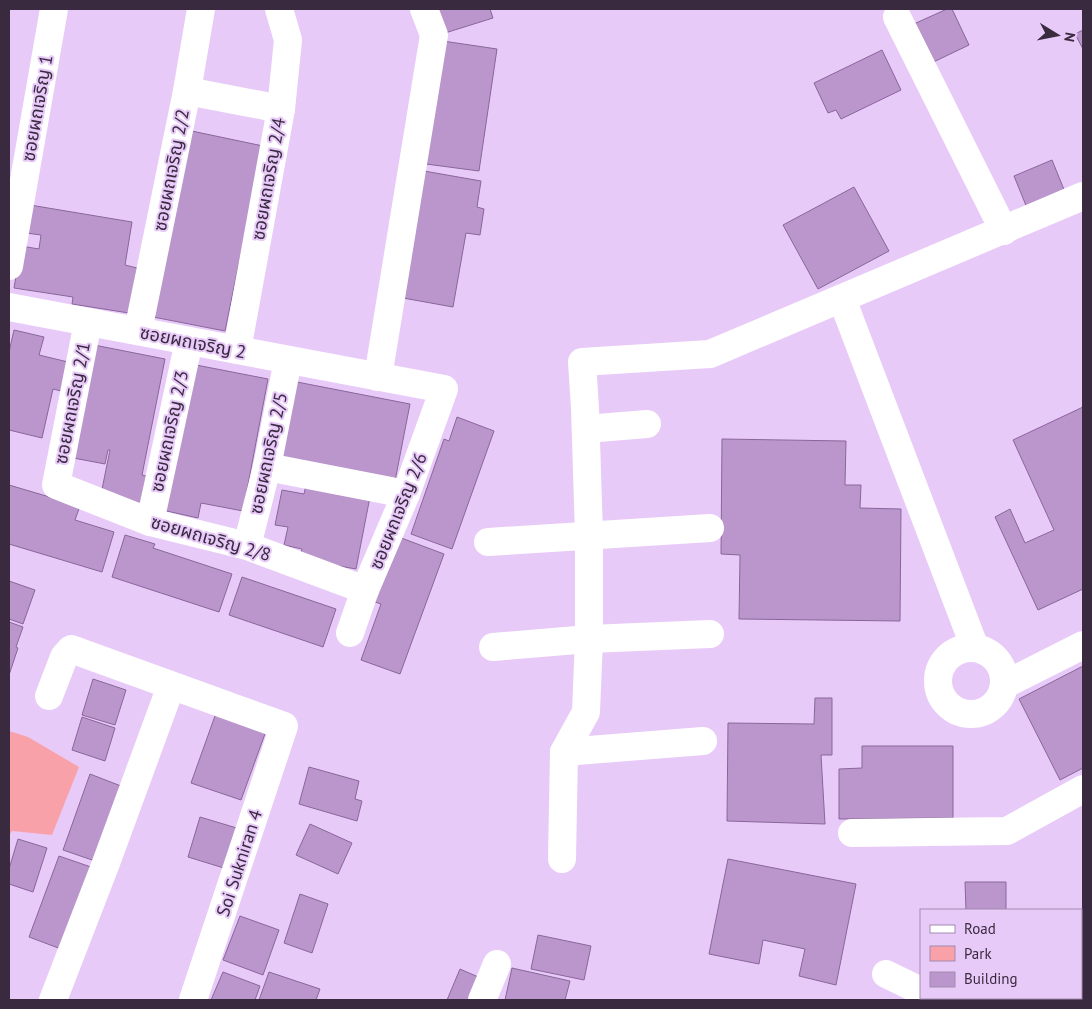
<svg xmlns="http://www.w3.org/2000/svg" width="1092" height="1009" viewBox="0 0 1092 1009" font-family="'PT Sans','Noto Sans Thai',sans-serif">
<rect width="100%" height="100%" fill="#e8caf8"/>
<polygon fill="#f9a1a9" points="9,731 28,737 79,767 52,835 12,831 9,836"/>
<g fill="#ba96cd" stroke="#89669a">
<polygon points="437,9 490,9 493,18 445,33"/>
<polygon points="947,9 952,9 969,45 923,67 905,28"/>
<polygon points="1083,30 1083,49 1075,34"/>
<polygon points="443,41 497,49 479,171 426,164"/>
<polygon points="882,50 901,90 841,119 836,110 828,113 814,83"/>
<polygon points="187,130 263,146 225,331 148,316"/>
<polygon points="1052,160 1065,192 1027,208 1014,176"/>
<polygon points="424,171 481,181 477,207 484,209 480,235 466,233 453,307 403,298"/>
<polygon points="854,187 889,251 818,289 783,225"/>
<polygon points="30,205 132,222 125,265 137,268 129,313 72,304 73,297 14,288 21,246 39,249 41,235 26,233"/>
<polygon points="14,330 44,337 39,355 68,362 61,391 53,389 42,438 9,430 9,352"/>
<polygon points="89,344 165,359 142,475 146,476 140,506 100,499 110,450 108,450 105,464 68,457"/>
<polygon points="191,364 268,379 243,511 201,503 198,518 162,510"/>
<polygon points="297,382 410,404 395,481 279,458"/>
<polygon points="1083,407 1083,589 1038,610 995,517 1010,509 1025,543 1054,530 1013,440"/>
<polygon points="457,417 494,431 452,549 411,534 444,439 449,441"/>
<polygon points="722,439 846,441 845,485 861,485 860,508 901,509 900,621 739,619 740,555 721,554"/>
<polygon points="9,485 80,506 75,520 114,532 102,572 9,544"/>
<polygon points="306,485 370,497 356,569 322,563 300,561 302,549 284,545 288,527 275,525 282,490 304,494"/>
<polygon points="125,535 155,544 153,548 232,574 219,612 112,577"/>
<polygon points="396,536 444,554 400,674 361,660 381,604 372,601"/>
<polygon points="242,577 336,609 323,647 229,615"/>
<polygon points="9,581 35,590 23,624 9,619"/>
<polygon points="9,622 23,627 16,647 18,648 9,675"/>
<polygon points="1083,666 1083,768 1060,780 1019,699"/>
<polygon points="93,679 126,690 115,725 82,715"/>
<polygon points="815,698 832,698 832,755 821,755 825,824 727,821 728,723 814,724"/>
<polygon points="216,713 266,731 241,800 191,783"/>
<polygon points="82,717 115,728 105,761 72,750"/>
<polygon points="862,746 953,746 953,818 839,819 839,769 862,768"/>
<polygon points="309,767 359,781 355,799 362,801 357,821 299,804"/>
<polygon points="90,774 121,786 95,861 63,850"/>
<polygon points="200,817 240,829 227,869 188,857"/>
<polygon points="310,824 352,843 338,874 296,855"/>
<polygon points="18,839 47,848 33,892 9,884 9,869"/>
<polygon points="59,856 91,867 61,949 29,937"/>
<polygon points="728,859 856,884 836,985 799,976 805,949 763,940 759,964 709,954"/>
<polygon points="965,882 1006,882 1006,910 966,910"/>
<polygon points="300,894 328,904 312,953 284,943"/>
<polygon points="240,916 279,930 263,975 223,960"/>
<polygon points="538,935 591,946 584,980 531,969"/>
<polygon points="512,968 570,981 565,1000 505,1000"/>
<polygon points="460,969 485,980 477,1000 447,1000"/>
<polygon points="223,972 260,986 255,1000 211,1000"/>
<polygon points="269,972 320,989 316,1000 259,1000"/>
</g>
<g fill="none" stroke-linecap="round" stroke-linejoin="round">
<g stroke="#fff" stroke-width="28">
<polyline points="897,17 1004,231"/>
<polyline points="187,91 281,109"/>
<polyline points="9,266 54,9"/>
<polyline points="842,299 975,648"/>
<polyline points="9,307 444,389 406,494 365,590 350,633"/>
<polyline points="88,322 56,485 150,522 247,546 365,590"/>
<polyline points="138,331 187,91 201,9"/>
<polyline points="237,350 281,109 288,40 279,9"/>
<polyline points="378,377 434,35 424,9"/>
<polyline points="586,429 647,424"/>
<polyline points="267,467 406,494"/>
<polyline points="150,522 189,341"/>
<polyline points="488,542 710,528"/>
<polyline points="247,546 267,467 288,360"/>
<polyline points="493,647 589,639 710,634"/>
<circle cx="971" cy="681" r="33"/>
<polyline points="1004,685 1083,645"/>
<polyline points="49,696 64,657 71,649 284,726 193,1000"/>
<polyline points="564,752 703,741"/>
<polyline points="852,833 1007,831 1083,789"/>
<polyline points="562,859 564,752 586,712 589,639 589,535 585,408 582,362 710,354 1083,196"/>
<polyline points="886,974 921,991"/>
<polyline points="53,1000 106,863 171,686"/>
<polyline points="482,1000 497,964"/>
<polyline points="1073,1000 1080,998"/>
</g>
</g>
<g text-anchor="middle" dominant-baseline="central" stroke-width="4" stroke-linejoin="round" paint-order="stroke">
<g font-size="18" fill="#392a40" stroke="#e8caf8">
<text transform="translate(37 108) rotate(-80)">ซอยผถเจริญ 1</text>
<text transform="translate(171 170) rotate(-79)">ซอยผถเจริญ 2/2</text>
<text transform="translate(268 179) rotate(-80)">ซอยผถเจริญ 2/4</text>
<text transform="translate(193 342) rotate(11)">ซอยผถเจริญ 2</text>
<text transform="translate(72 403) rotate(-79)">ซอยผถเจริญ 2/1</text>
<text transform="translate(169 431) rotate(-78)">ซอยผถเจริญ 2/3</text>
<text transform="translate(268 453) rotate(-78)">ซอยผถเจริญ 2/5</text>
<text transform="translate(398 511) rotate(-68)">ซอยผถเจริญ 2/6</text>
<text transform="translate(211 538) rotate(16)">ซอยผถเจริญ 2/8</text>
<text transform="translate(239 863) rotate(-72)">Soi Sukniran 4</text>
</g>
</g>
<rect width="1092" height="1009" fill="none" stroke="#392a40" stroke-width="20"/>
<rect x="920" y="909" width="162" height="90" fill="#e8caf8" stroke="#a28aae"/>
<rect x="930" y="925" width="25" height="8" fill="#ffffff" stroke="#a28aae"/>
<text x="964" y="934" font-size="15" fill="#392a40">Road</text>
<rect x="930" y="946" width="25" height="15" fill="#f9a1a9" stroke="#a28aae"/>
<text x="964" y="959" font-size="15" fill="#392a40">Park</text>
<rect x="930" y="972" width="25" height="15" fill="#ba96cd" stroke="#a28aae"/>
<text x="964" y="984" font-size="15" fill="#392a40">Building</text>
<g transform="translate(1057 35) rotate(100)" stroke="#e8caf8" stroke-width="4" paint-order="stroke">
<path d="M0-4L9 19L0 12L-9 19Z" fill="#392a40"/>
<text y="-8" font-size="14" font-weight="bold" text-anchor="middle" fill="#392a40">N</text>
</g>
</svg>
